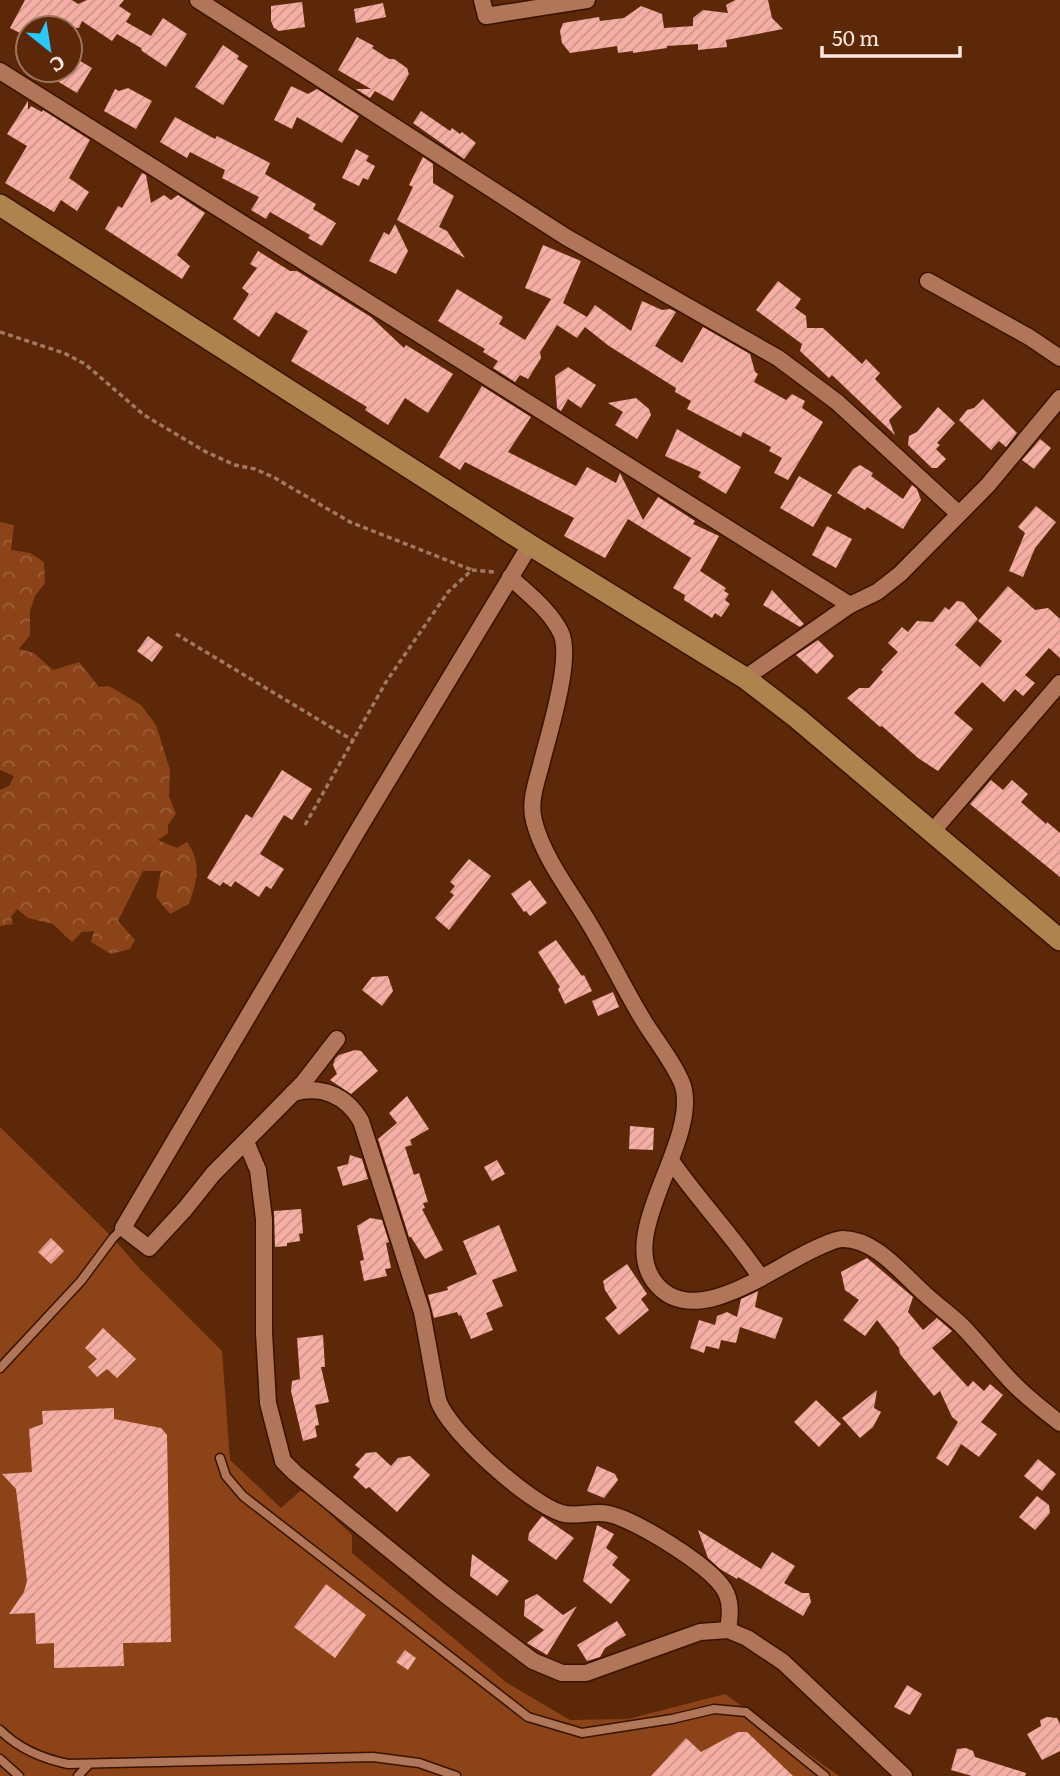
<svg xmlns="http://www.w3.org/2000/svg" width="1060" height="1776" viewBox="0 0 1060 1776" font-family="Literata,serif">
<defs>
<pattern id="forest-crowns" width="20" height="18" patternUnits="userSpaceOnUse" patternTransform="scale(1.75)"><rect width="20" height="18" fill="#8c4317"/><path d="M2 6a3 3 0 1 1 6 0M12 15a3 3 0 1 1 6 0" fill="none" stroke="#9d5e38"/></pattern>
<pattern id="building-hatch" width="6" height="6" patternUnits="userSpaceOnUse" patternTransform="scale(1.75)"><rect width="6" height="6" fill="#f6aea4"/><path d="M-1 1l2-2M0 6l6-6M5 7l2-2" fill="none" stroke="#cc948c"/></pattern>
</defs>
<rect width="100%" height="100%" fill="#5c2808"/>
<path fill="url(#forest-crowns)" d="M0 522 14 525 11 550 30 553 44 562 45 583 35 596 30 611V635L19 649 34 653 53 670 79 662 99 687 109 686 141 705 156 725 170 770 169 796 176 814 168 825V833L158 840 177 848 187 842C202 863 197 881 189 904L170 914 156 897 161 871H143L118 921 135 940 130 949 111 954 91 942 94 931 82 932 72 942 53 924 28 918 17 909 11 917 13 924 0 926V790L9 786 14 776 0 770Z"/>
<polygon fill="#8c4317" points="0,1127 113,1238 141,1270 222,1351 230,1460 281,1508 300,1491 309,1494 352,1535 352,1553 507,1683 570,1720 628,1719 725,1694 839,1776 0,1776"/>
<g fill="url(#building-hatch)">
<polygon points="25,0 72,0 78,4 87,0 124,0 119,6 131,14 126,22 151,36 163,18 187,34 166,67 142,51 141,48 117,34 112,41 82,21 79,28 28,28 28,37 10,28"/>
<polygon points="735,0 768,0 772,18 783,29 726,40 727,47 698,50 698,44 667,46 667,48 633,53 633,51 618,53 617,46 570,53 562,43 560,31 563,23 599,17 600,21 624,18 641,6 662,14 664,28 693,26 693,18 703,10 728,13 726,5"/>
<polygon points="302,2 305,27 279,31 274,28 271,21 271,6"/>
<polygon points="383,3 386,17 356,23 354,9"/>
<polygon points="357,37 374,46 372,48 389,59 394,59 407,68 409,74 393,101 375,91 370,98 356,89 371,89 338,70"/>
<polygon points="223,45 239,56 237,59 248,66 223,105 195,87"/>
<polygon points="70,55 92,68 77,93 39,70 70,70"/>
<polygon points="291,86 308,94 317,89 359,116 342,143 297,117 292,129 274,120"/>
<polygon points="128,88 152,101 136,129 104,111 115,89 119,91"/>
<polygon points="28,101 28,110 31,106 42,112 43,110 90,140 69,178 89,192 77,211 61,200 54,212 5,183 27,146 7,134"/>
<polygon points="421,111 450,131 452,128 460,134 462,132 476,143 464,159 413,123"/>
<polygon points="175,117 215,139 217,136 270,163 265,174 316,204 313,209 336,223 322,246 308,238 310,235 270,212 266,219 251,210 259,197 222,178 225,170 190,152 187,158 160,142"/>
<polygon points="356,149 369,156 366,161 375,166 368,180 363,178 359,186 342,178"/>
<polygon points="423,157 433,164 433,183 454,196 439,227 447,231 465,258 397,220 413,187 409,185"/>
<polygon points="142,173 146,175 151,203 164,195 171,200 178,195 205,213 177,255 190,266 182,279 105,229 118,206 122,208"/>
<polygon points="395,224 408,251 396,274 369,261 384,232 389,235"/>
<polygon points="543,245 581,261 563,303 587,317 595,305 631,331 642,301 662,310 670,309 676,312 655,346 682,363 703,327 750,354 755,372 758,374 754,382 786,400 792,394 805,401 802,408 823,422 788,480 774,473 782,458 769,451 771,447 743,432 741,437 687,409 691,401 675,392 676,388 609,346 585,327 577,338 557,325 540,352 541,358 528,379 520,375 515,382 493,368 498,361 483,352 485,349 438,321 457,289 503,317 499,324 525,340 551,299 525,288"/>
<polygon points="258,251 290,271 297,271 371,317 404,348 406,345 453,374 428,413 405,398 388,425 365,410 367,407 291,361 308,331 276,312 259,337 233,319 249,294 242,288 257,268 250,264"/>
<polygon points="778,281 801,299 795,308 806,316 807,328 823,328 862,364 866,359 880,373 875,379 902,407 889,420 895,435 832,375 829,378 800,351 802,344 756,310"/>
<polygon points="568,367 596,385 581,408 568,399 561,411 557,408 555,376"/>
<polygon points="482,386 531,417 508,452 576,486 587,467 616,483 620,473 643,520 658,497 695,521 693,524 719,536 700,571 726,588 724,591 729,594 725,600 730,604 721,617 715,613 712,618 684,600 685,595 673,588 691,558 628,519 605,558 564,536 574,518 465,462 460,470 439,457"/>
<polygon points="636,398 649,409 651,415 637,439 615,425 623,412 608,403"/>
<polygon points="983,399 1017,433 1006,447 999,441 991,450 959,420 967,410 974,408"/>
<polygon points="938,407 955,423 937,443 940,445 936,449 946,459 937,468 932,468 908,445 909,436 917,432"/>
<polygon points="677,429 741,467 726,494 698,477 701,472 665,456"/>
<polygon points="1040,439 1051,448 1034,469 1022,460"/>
<polygon points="860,465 873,473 871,476 903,499 912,485 917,489 921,500 903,529 867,507 865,510 837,493 853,469"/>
<polygon points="799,476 832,495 813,527 780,508"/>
<polygon points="1036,506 1056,522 1035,548 1023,577 1009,571 1025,533 1018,527"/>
<polygon points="827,526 852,539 836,568 812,555"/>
<polygon points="1008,586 1035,610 1048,608 1060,619 1060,658 1049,648 1025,675 1035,683 1023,696 1015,689 1004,702 982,682 954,713 973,729 938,771 918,758 882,726 880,727 847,698 859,688 869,688 883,672 881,670 898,652 888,643 902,627 908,632 917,621 933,622 945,607 949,610 957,601 963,602 978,619 955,645 980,667 1002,641 978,621"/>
<polygon points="772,590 804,624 800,627 763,605"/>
<polygon points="148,636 163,647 152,662 137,651"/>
<polygon points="818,640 834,656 817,674 796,655"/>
<polygon points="282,770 312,789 292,820 284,815 260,854 284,869 271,889 266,886 259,897 235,881 231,887 223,882 220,886 207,878 246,814 252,818"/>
<polygon points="991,780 1003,790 1012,780 1028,794 1021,802 1046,824 1047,822 1060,833 1060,877 970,804"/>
<polygon points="469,859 491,876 449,930 435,918 454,895 450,892 455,886 450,882"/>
<polygon points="530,880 547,903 530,916 526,911 524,912 511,894"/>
<polygon points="556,940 582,976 584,975 592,991 565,1004 558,989 560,987 538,952"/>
<polygon points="388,976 393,991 382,1006 362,990 372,977"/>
<polygon points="613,992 619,1007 598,1016 592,1001"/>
<polygon points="355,1050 361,1051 378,1071 351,1094 330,1080 337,1074 333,1065 335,1059 339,1055"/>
<polygon points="407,1096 429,1129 410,1140 412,1145 405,1147 414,1175 419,1173 428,1202 423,1203 425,1208 422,1209 443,1250 425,1259 411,1237 409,1237 378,1139 397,1123 389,1113"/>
<polygon points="630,1126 654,1128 653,1150 629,1149"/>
<polygon points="350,1155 362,1159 368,1179 343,1186 337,1167 348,1164"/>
<polygon points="497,1160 505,1174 492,1181 484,1167"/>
<polygon points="301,1209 303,1233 299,1234 300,1241 287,1243 287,1246 275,1247 274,1211"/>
<polygon points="370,1218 382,1220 389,1242 386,1243 391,1268 385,1269 387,1276 364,1281 360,1261 364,1260 357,1226"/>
<polygon points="499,1225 517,1271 492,1280 503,1306 486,1313 493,1330 471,1339 461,1315 459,1316 457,1312 434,1318 428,1295 448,1290 447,1287 477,1274 463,1241"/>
<polygon points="51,1238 64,1251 51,1264 38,1252"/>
<polygon points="867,1258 913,1297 908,1312 923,1330 937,1318 952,1331 932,1348 968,1387 973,1381 984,1391 990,1384 1003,1395 981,1422 997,1434 979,1457 961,1444 948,1466 936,1458 958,1422 952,1417 940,1391 934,1396 900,1354 899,1348 877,1320 865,1336 843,1320 859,1300 845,1290 841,1272"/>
<polygon points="627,1264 647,1294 641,1299 649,1310 619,1335 605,1318 617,1308 605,1290 603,1281"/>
<polygon points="758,1291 755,1307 783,1318 775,1339 740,1327 736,1343 721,1340 719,1349 706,1346 704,1353 690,1348 699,1320 715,1325 717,1316 727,1312 737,1317 741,1299"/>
<polygon points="103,1328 136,1359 117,1378 107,1369 97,1377 88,1367 97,1359 85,1348"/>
<polygon points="323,1335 325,1367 321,1367 329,1402 315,1405 319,1425 315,1426 317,1437 303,1441 291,1391 292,1381 300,1379 297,1338"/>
<polygon points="877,1390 874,1408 881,1412 873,1427 860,1438 842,1418"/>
<polygon points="816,1400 841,1424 819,1447 794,1422"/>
<polygon points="114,1408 114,1419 161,1428 167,1435 171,1642 123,1643 124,1666 54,1668 54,1643 36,1644 35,1613 9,1614 24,1592 27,1581 16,1489 2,1474 32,1472 29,1429 43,1424 42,1411"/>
<polygon points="376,1452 391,1466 398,1458 410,1456 430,1475 397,1512 369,1487 366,1489 353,1477 360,1469 355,1465 366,1453"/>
<polygon points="1038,1459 1056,1474 1042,1491 1024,1476"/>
<polygon points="597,1466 615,1474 618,1480 604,1498 587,1491"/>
<polygon points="1037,1496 1049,1505 1050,1513 1035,1530 1019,1517"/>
<polygon points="542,1516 574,1538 556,1560 528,1540 529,1533"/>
<polygon points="597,1525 614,1534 606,1548 618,1557 612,1565 630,1580 611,1604 583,1581"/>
<polygon points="698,1530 761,1569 772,1552 795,1566 784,1583 802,1593 809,1593 811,1602 803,1616 738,1577 737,1579 720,1569 708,1558"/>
<polygon points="472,1554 509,1581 497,1596 470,1576"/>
<polygon points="326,1584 366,1615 335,1658 294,1627"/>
<polygon points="537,1594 563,1615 577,1606 547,1655 527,1643 544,1630 524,1616 525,1600"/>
<polygon points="617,1621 626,1635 605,1648 600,1657 587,1661 577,1645"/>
<polygon points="405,1650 416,1658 408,1670 396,1662"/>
<polygon points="907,1685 922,1694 910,1715 894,1707"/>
<polygon points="1047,1717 1057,1718 1060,1724 1060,1751 1042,1760 1027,1734 1041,1726 1040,1720"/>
<polygon points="738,1732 747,1732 793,1776 651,1776 686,1738 701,1752"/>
<polygon points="966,1748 973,1751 975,1757 1026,1773 1025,1776 972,1776 951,1770 957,1749"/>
</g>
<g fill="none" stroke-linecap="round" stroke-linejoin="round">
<defs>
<g id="lane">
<polyline points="0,1368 81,1281 113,1238 123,1228"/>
<polyline points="220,1458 226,1476 243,1496 528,1717 582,1733 672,1719 714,1709 746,1712 825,1776"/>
<path d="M0 1730C18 1748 44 1759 68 1764L373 1757 419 1763 456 1776"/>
<polyline points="0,1759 19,1776"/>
<polyline points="78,1776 89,1764"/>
</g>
<g id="street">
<polyline points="198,0 566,237 778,358 837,402 959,514"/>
<polyline points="482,0 486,16 587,0"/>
<polyline points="0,71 850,605"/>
<polyline points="928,281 1029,337 1060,358"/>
<path d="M510 577C528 594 550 610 561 633 573 659 548 736 541 765 536 784 529 802 534 821 543 857 570 891 589 923 609 956 625 991 645 1023 655 1039 681 1073 684 1090 695 1148 614 1237 657 1285 697 1331 777 1264 819 1247 826 1244 835 1239 843 1239 876 1239 903 1275 926 1295 937 1305 949 1314 960 1324 978 1342 994 1363 1011 1381 1026 1397 1043 1410 1060 1423"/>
<polyline points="745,678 850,605 877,592 900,574 988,485 1060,398"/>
<polyline points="932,832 1060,683"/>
<polyline points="337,1039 303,1083 213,1174 185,1209 149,1248 123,1228 361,825 530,545"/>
<path d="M293 1093C321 1085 346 1095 361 1121L422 1312 438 1400C448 1431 529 1503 561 1513 577 1518 593 1510 609 1514 636 1520 709 1565 724 1589 732 1602 730 1616 728 1630"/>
<polyline points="246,1142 258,1170 264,1219 264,1333 268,1403 283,1461 295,1473 443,1593 533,1661 562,1673 586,1673 700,1632 728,1630 747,1638 783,1662 904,1776"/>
<path d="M672 1162C700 1202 734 1237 761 1278"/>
</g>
<polyline id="secondary" points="0,205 530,545 745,678 797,718 1060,940"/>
</defs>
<use href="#lane" stroke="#391300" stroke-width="11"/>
<use href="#street" stroke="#391300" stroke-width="19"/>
<use href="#secondary" stroke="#391300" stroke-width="24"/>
<g stroke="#9f7962" stroke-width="3.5" stroke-dasharray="5 3.5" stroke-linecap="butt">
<polyline points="0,332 64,353 85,364 144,415 206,452 235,465 255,469 275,478 350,522 472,570"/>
<polyline points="176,634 354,741"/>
<polyline points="305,825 386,682 448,592 472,570 494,572"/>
</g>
<use href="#lane" stroke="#b17557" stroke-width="8"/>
<use href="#street" stroke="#b17557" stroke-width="16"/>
<use href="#secondary" stroke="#ae834d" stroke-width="21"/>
</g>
<g transform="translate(49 49) rotate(150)"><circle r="33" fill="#5c2808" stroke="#9c755e" stroke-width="2"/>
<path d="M0-5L12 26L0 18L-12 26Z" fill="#28c8ff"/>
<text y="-10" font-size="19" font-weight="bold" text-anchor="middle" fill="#fde9df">С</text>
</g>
<path d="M822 46v10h138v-10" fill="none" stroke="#fde9df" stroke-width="3.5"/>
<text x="832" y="46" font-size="21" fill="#fde9df" stroke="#5c2808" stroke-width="5" paint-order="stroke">50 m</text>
</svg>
